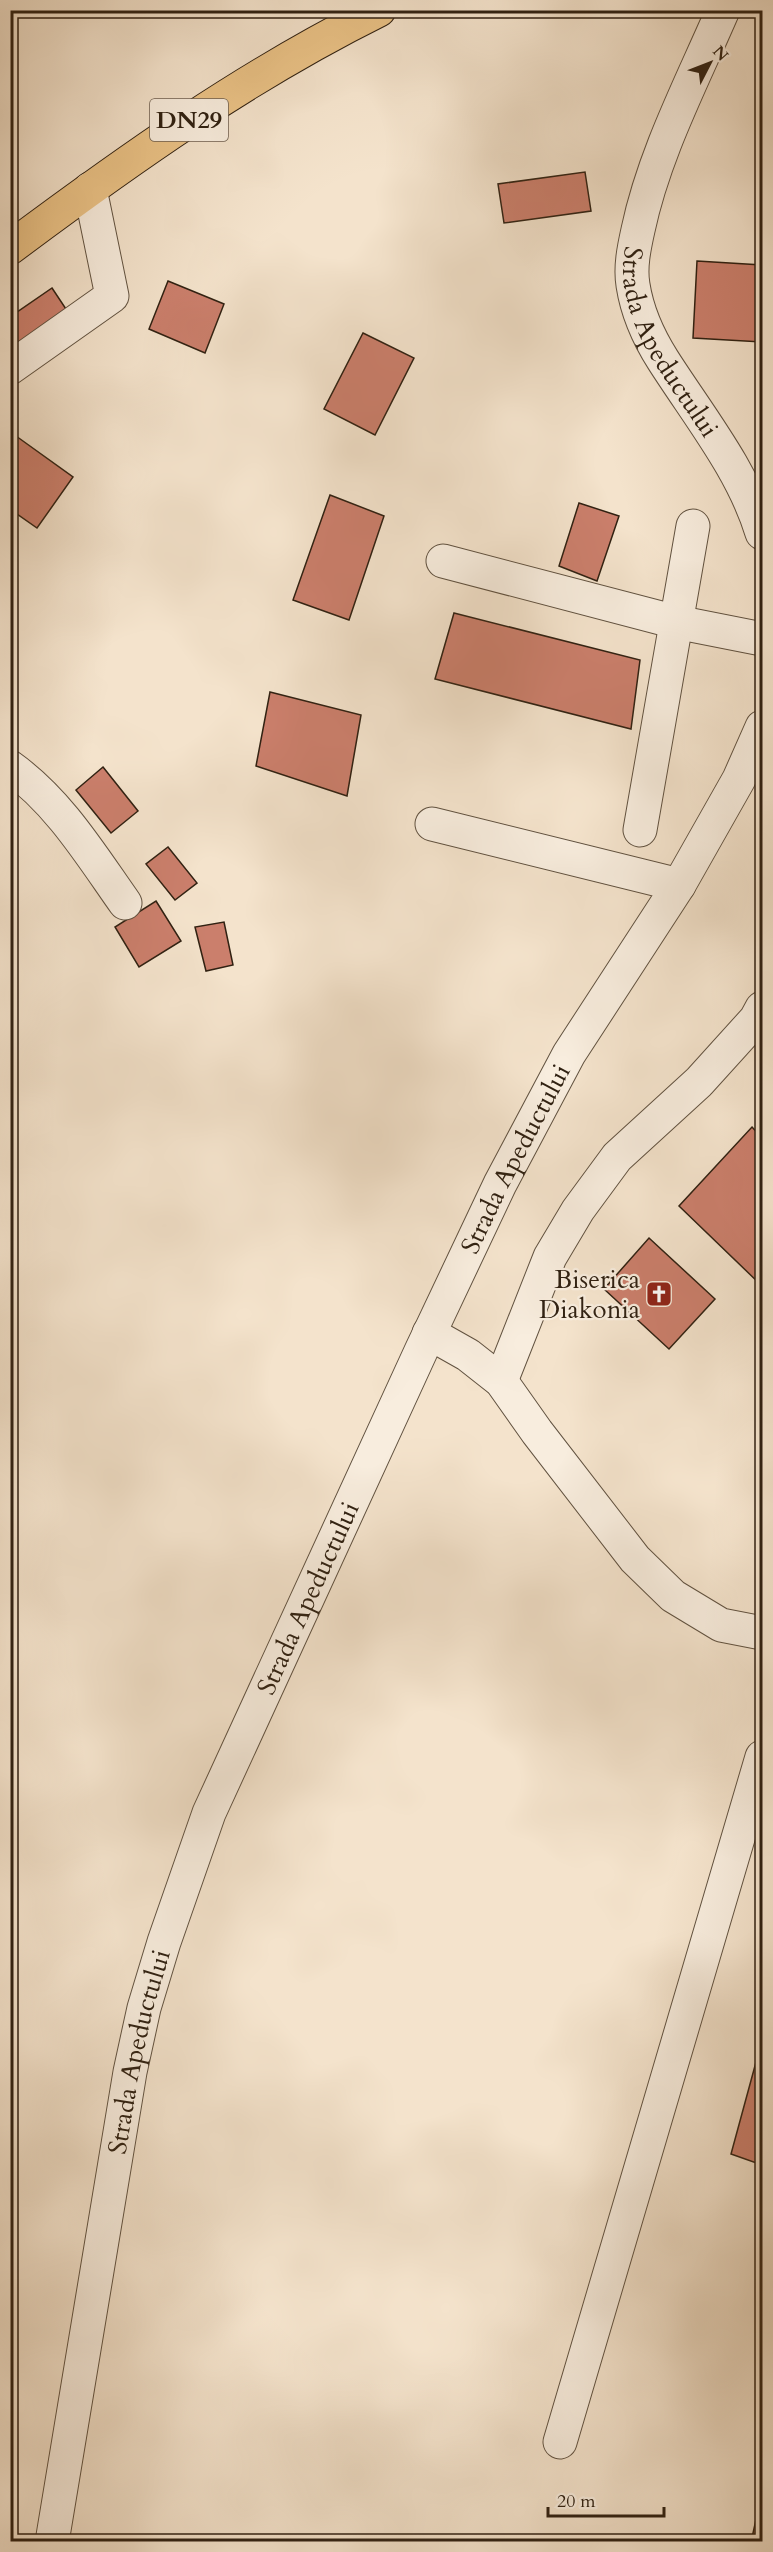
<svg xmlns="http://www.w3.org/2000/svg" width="773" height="2552" viewBox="0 0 773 2552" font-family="Cardo,serif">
<rect width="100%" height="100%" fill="#f4e3cc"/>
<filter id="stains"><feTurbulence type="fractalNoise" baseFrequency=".00333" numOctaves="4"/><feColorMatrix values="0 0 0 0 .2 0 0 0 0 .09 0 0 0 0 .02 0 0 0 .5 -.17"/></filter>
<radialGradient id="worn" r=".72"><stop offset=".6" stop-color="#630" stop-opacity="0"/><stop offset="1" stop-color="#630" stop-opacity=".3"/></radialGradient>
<g fill="#cb7f6c" stroke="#302112" stroke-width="1.5">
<polygon points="585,172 591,211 504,223 498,184"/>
<polygon points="697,261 762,265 762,342 693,338"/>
<polygon points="168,281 224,304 205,353 149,329"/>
<polygon points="52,288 68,312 10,351 10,317"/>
<polygon points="363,333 414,358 375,435 324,409"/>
<polygon points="16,436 73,477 37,528 10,509 10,444"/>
<polygon points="330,495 384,516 349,620 293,600"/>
<polygon points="579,503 619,516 597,581 559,566"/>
<polygon points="454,613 640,660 631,729 435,679"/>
<polygon points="270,692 361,715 347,796 256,766"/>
<polygon points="103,767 138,811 111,833 76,790"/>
<polygon points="168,847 197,883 175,900 146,864"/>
<polygon points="156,901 181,941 139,967 115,927"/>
<polygon points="224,922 233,965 206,971 195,927"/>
<polygon points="752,1127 762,1138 762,1286 679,1206"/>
<polygon points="649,1238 715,1299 669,1349 604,1289"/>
<polygon points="762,2040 762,2165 731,2154"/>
<polygon points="762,2493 762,2542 751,2542"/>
</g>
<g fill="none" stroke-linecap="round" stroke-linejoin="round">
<defs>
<g id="minor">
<path id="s1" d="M723 10C692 82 654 154 638 230 634 248 630 267 633 285 637 311 649 338 663 360 698 415 743 470 762 533"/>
<polyline points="10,368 112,296 90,189"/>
<polyline points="443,561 676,622 762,639"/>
<path d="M10 767C59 802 91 855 125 903"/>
<polyline points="432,824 679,885"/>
<polyline points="640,830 693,526"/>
<polyline points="429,1333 468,1355 501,1381 537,1432 635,1559 673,1596 721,1625 762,1633"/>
<polyline points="501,1381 550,1257 578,1210 617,1157 699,1082 756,1019 762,1008"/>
<polyline points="560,2442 762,1757"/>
<path id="s2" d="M52 2542 130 2072 144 2008 164 1942 209 1813 421 1351 500 1184 569 1054 679 885 739 779 762 727"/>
</g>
<path id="major" d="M10 248C128 160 246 76 379 10"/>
</defs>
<use href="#minor" stroke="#615240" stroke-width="35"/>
<use href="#major" stroke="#302112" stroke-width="35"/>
<use href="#minor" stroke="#f8edde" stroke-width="33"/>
<use href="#major" stroke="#eac286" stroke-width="33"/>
</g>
<defs>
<symbol id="church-square" viewBox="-11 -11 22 22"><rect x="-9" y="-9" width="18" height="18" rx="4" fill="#8f2418" stroke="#f8edde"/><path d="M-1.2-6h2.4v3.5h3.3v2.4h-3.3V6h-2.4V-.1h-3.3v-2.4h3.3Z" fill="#fff"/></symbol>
</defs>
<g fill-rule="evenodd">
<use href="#church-square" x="644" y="1279" width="30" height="30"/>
</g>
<g text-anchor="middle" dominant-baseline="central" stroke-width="4.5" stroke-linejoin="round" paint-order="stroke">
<rect fill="#f8edde" stroke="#6c5e4f" stroke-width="1.5" x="150" y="99" width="78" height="42" rx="4.5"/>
<g font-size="24" font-weight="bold" fill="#302112">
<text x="189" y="120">DN29</text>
</g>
<g font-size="26" fill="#302112" stroke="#f8edde">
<text stroke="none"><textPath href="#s1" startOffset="358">Strada Apeductului</textPath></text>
<text stroke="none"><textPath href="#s2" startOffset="1470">Strada Apeductului</textPath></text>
<text stroke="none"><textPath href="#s2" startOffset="984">Strada Apeductului</textPath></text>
<text stroke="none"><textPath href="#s2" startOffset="498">Strada Apeductului</textPath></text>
</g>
<g font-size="26" fill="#302112" stroke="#f8edde" text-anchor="end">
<text x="640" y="1279">Biserica<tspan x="640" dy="30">Diakonia</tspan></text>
</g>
</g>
<rect width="773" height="2552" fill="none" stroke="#f4e3cc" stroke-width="36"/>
<rect x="12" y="12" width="749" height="2528" fill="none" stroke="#302112" stroke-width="3"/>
<rect x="18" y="18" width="737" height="2516" fill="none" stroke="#302112" stroke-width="1.5"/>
<g transform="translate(710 63) rotate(48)" stroke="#f8edde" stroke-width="4.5" paint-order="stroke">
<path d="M0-4.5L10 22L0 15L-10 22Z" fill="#302112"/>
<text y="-9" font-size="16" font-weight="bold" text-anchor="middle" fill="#302112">N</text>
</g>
<path d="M548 2507v9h116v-9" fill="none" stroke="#302112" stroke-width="3"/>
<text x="557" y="2507" font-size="18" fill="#302112" stroke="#f8edde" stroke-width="4.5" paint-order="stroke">20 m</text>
<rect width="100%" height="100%" filter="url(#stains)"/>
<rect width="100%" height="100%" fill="url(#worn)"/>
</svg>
